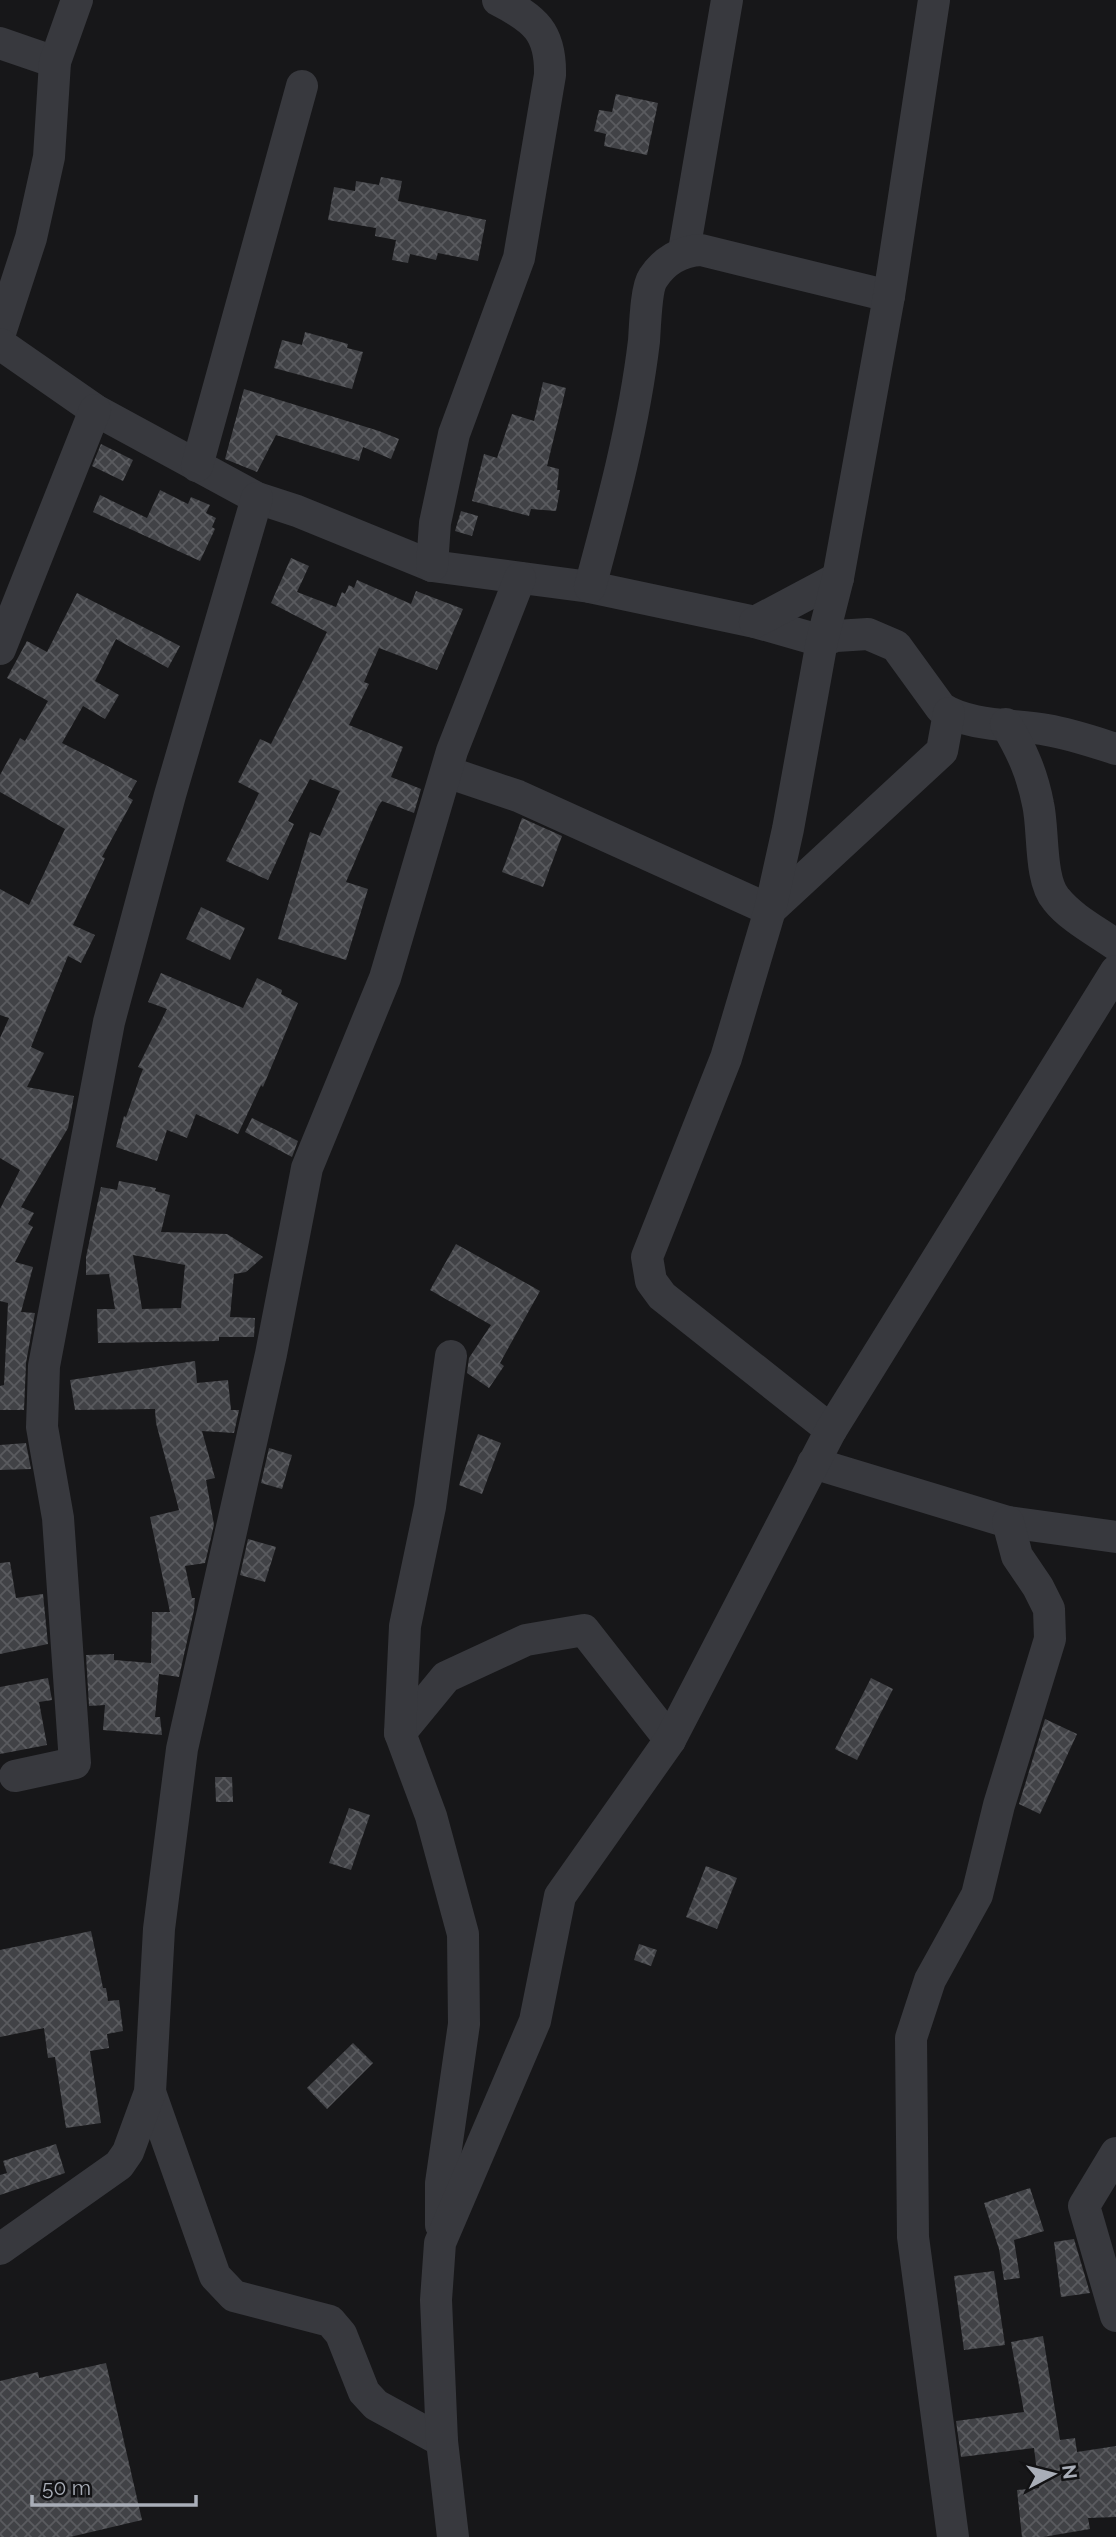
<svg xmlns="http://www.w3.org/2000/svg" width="1116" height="2537" viewBox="0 0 1116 2537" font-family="Raleway,sans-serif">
<defs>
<pattern id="building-cross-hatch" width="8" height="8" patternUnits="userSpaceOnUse" patternTransform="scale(1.75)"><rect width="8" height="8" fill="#414246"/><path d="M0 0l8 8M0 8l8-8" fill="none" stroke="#5a5b5f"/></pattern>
</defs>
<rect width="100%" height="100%" fill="#171719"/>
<g fill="url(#building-cross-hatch)" fill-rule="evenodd">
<polygon points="616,94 658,103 647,155 604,146 606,134 594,131 599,110 612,112"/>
<polygon points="381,177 402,181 398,201 486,220 478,261 438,253 436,260 410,254 408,263 392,260 396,240 375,236 376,228 328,220 334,187 355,191 356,181 379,185"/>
<polygon points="305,332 348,344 347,348 363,352 352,389 274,368 282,340 302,345"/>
<polygon points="543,382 566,388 547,466 559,469 557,490 560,490 556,511 531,509 529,516 472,501 484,454 497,458 512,414 534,421"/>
<polygon points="244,389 379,431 399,439 391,459 363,447 359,461 276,435 257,472 225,459"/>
<polygon points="101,444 133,460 123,481 92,466"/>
<polygon points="160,490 188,504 191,497 210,505 206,513 216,518 212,527 215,529 200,561 93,512 100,495 147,518"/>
<polygon points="461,511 478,516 472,536 455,531"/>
<polygon points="291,558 309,566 297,592 336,607 342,592 345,594 349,585 354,588 357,580 411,604 416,591 463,609 437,670 379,648 364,682 369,684 349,725 403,747 391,777 421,789 414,813 382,801 378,807 346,882 368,889 346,960 278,939 310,832 320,836 340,791 310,779 288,821 294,824 268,880 226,861 259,793 238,782 260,739 271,744 327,632 271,603"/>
<polygon points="77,593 180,646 168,668 116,639 95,681 119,695 105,719 83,706 62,743 137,781 128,797 133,800 102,857 105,858 73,925 95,935 81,963 68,956 31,1047 44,1053 27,1087 74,1096 68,1128 21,1207 34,1213 28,1224 33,1227 15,1262 33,1267 21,1312 35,1313 26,1363 24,1410 0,1410 0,1386 4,1385 8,1303 0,1301 0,1209 20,1170 0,1158 0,1038 9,1018 0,1015 0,889 29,905 65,829 0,792 0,775 20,738 25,741 48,701 7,678 27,641 47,652"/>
<polygon points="522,818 562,836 543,887 502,872"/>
<polygon points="201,907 245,928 230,960 186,939"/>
<polygon points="161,973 243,1008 257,978 282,990 281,994 298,1003 263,1087 261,1085 238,1134 196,1114 187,1138 167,1130 157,1161 116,1147 124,1116 126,1117 141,1074 143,1069 138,1067 167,1009 148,1002"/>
<polygon points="252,1118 298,1141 292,1157 245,1132"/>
<path d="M119 1181 156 1188 155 1191 170 1195 161 1232 227 1234 263 1257 246 1272 234 1274 230 1317 255 1318 254 1337H219V1341L98 1343 97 1309H115L109 1274 86 1275V1257L101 1187 117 1190ZM133 1255 185 1265 181 1308 142 1309Z"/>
<polygon points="456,1244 540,1291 500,1363 504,1366 489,1388 467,1373 469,1358 491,1325 430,1290"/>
<polygon points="195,1361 197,1383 228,1380 231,1410 239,1410 234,1433 202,1431 215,1478 206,1480 214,1525 205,1563 185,1566 192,1598 195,1598 194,1610 179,1677 159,1674 155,1717 160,1717 162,1735 103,1730 105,1705 89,1706 86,1655 114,1654 114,1660 151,1663 152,1612 170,1612 150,1517 179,1510 156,1423 155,1409 75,1410 70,1380"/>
<polygon points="478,1434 501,1443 482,1494 459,1485"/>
<polygon points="26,1443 31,1469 0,1470 0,1445"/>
<polygon points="269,1448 292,1455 282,1489 261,1483"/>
<polygon points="248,1539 276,1547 265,1582 240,1575"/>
<polygon points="10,1562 16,1598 43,1594 48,1644 0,1654 0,1563"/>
<polygon points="48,1678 52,1700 39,1702 47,1745 0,1754 0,1687"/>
<polygon points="871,1678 893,1689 857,1760 835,1749"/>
<polygon points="1045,1719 1077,1734 1040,1814 1019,1804"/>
<polygon points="215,1777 232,1777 233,1802 216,1802"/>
<polygon points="349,1808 370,1815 351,1870 329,1863"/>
<polygon points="706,1866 737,1878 717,1929 686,1917"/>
<polygon points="91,1931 103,1988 106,1988 108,2001 119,2000 123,2031 107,2034 109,2048 90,2051 101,2123 66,2128 55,2057 48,2058 44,2028 0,2037 0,1950"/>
<polygon points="639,1944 657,1950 651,1966 634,1960"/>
<polygon points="353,2043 373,2063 327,2109 307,2088"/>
<polygon points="56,2144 65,2173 0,2195 0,2175 7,2173 3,2161"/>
<polygon points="1030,2188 1044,2231 1014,2240 1020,2278 1004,2280 999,2249 984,2203"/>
<polygon points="1074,2239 1090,2293 1061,2297 1054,2242"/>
<polygon points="994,2271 1005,2345 964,2350 954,2276"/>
<polygon points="1043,2336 1060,2440 1075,2438 1077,2452 1116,2446 1116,2517 1088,2518 1090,2529 1043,2537 1022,2537 1017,2490 1039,2488 1034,2448 961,2457 956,2421 1024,2412 1011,2342"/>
<polygon points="106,2363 142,2520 70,2537 0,2537 0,2381 38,2372 39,2378"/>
</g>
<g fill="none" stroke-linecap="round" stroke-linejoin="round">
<g stroke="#38393e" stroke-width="32">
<polyline points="0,43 55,62"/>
<polyline points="684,251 727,0"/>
<polyline points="0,333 31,238 49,157 55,62 77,0"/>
<path d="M0 344 95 410 257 498 297 511 432 566 590 587 755 622 822 641 836 636 868 634 896 646 941 708C970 727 1014 724 1047 730 1071 734 1094 742 1116 749"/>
<polyline points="197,466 302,86"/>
<path d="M432 566 435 523 454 434 519 258 550 75C551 32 535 19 498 0"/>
<path d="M590 587C612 506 634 425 644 341 645 327 646 288 653 278 664 261 681 251 701 250L889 296"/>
<polyline points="755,622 838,578"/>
<polyline points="0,649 95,410"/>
<path d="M1006 724C1022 751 1032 773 1038 804 1044 830 1039 879 1056 899 1071 918 1096 931 1116 945"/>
<polyline points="447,772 518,796 770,910 942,751 949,713"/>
<polyline points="831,1430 662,1296 651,1281 647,1257 726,1058 770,910 788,829 822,641 838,578 889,296 934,0"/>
<polyline points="813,1463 1008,1522 1116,1537"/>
<polyline points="400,1733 446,1677 526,1640 584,1630 670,1740"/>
<polyline points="15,1776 75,1763 58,1518 42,1427 44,1366 109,1022 170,795 257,498"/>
<polyline points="150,2092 215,2276 234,2296 330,2321 341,2334 364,2392 376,2405 442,2441"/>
<polyline points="1116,2153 1084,2206 1116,2316"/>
<polyline points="441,2225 441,2183 464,2024 463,1934 431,1816 400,1733 405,1626 430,1507 451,1356"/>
<polyline points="0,2249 119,2165 128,2152 150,2092 159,1929 182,1749 271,1354 307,1168 385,978 452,751 520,578"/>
<polyline points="453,2537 442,2441 436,2300 440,2243 535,2021 560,1896 670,1740 831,1430 1116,971"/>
<polyline points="953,2537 913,2237 911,2038 930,1980 977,1895 999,1805 1050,1639 1049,1609 1038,1587 1017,1556 1008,1522"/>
</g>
</g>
<g transform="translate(1053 2474) rotate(83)" stroke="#121214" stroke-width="5" paint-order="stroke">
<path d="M0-5L12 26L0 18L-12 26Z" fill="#a9aeb8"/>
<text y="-10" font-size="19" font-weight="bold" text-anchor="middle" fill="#a9aeb8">N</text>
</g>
<path d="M32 2495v10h164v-10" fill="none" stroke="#a9aeb8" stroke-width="3.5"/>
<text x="42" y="2495" font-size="21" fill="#a9aeb8" stroke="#121214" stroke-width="5" paint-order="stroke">50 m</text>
</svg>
